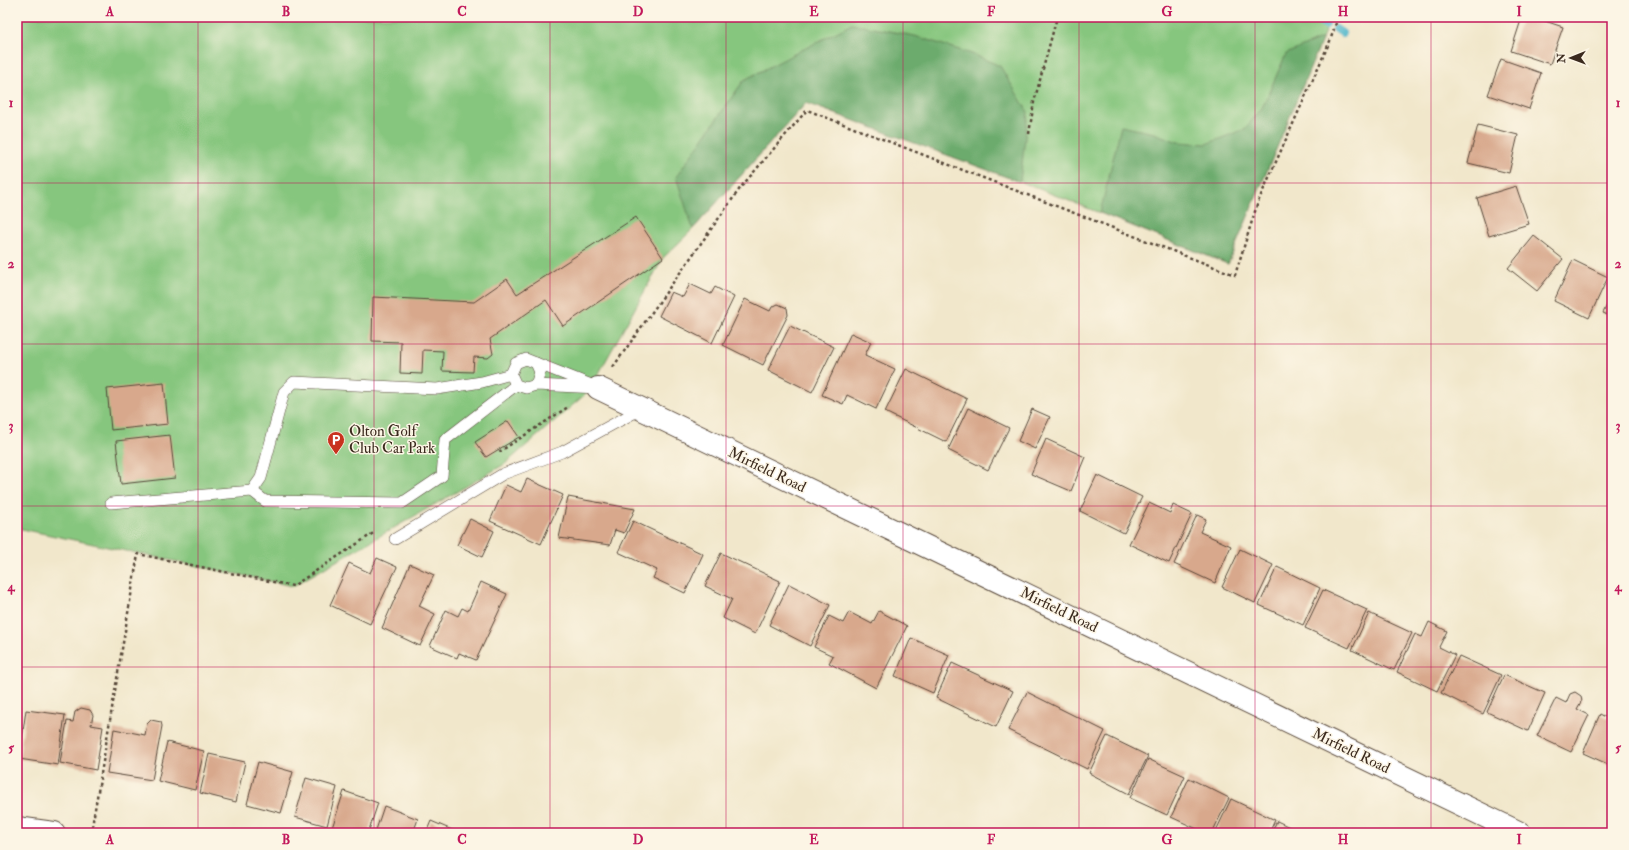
<svg xmlns="http://www.w3.org/2000/svg" width="1629" height="850" viewBox="0 0 1629 850" font-family="'IM FELL Double Pica',serif">
<rect width="100%" height="100%" fill="#fcf5e5"/>
<filter id="ink" filterUnits="userSpaceOnUse"><feTurbulence type="fractalNoise" baseFrequency=".025" numOctaves="2"/><feDisplacementMap in="SourceGraphic" scale="8" xChannelSelector="R" yChannelSelector="G"/><feConvolveMatrix kernelMatrix="1 2 1 2 8 2 1 2 1" color-interpolation-filters="sRGB"/></filter>
<filter id="wash" filterUnits="userSpaceOnUse"><feTurbulence type="fractalNoise" baseFrequency=".012" numOctaves="4" result="noise"/><feDisplacementMap in="SourceGraphic" scale="16" xChannelSelector="R" yChannelSelector="G"/><feGaussianBlur stdDeviation="0.9" result="paint"/><feColorMatrix in="noise" values="0 0 0 0 0 0 0 0 0 0 0 0 0 0 0 0 0 1.4 0 .05"/><feComposite in="paint" operator="in"/></filter>
<g filter="url(#wash)">
<rect width="100%" height="100%" fill="#f1e7cb"/>
<polygon fill="#86c67e" stroke="#60784e" points="17,17 1331,17 1228,264 994,171 806,103 693,229 663,258 589,391 505,464 293,586 17,528"/>
<g fill="#6cab6d" stroke="#546a46">
<polygon points="852,24 915,36 972,54 1000,66 1028,112 1020,182 806,103 693,229 676,177 744,80"/>
<polygon points="1323,38 1228,264 1100,213 1121,126 1154,133 1178,142 1206,144 1245,129 1262,108 1286,54"/>
</g>
<g fill="none" stroke-linecap="round" stroke-linejoin="round">
<g stroke="#4cb5ca" stroke-width="8">
<polyline points="1313,17 1326,25"/>
<polyline points="1336,29 1342,33"/>
</g>
</g>
<g id="blocks">
<g fill="#d8a88c">
<polygon points="1522,17 1533,17 1563,27 1550,64 1511,51"/>
<polygon points="1501,59 1541,73 1529,109 1488,95"/>
<polygon points="1478,125 1518,135 1509,173 1468,163"/>
<polygon points="1516,186 1529,224 1489,236 1477,198"/>
<polygon points="636,217 663,258 563,326 546,300 490,339 493,354 488,358 474,357 473,372 442,371 443,351 423,350 422,374 400,373 401,342 372,341 373,297 474,302 507,279 517,294"/>
<polygon points="1534,236 1563,259 1537,291 1508,268"/>
<polygon points="1573,260 1608,277 1589,318 1554,301"/>
<polygon points="690,284 711,294 715,287 734,297 712,343 659,316 671,292 683,297"/>
<polygon points="1612,295 1612,317 1603,313"/>
<polygon points="745,299 770,311 772,307 778,304 787,308 788,315 763,365 723,345"/>
<polygon points="790,326 834,347 812,392 768,370"/>
<polygon points="851,333 871,342 865,355 895,369 876,409 847,395 843,404 822,395"/>
<polygon points="906,369 967,399 946,442 885,412"/>
<polygon points="164,383 168,424 111,430 107,389"/>
<polygon points="968,408 1009,428 988,470 948,450"/>
<polygon points="1032,409 1050,417 1035,449 1018,441"/>
<polygon points="508,421 519,437 486,457 475,442"/>
<polygon points="170,435 175,478 121,484 116,441"/>
<polygon points="1046,439 1085,457 1071,491 1031,474"/>
<polygon points="1097,475 1142,497 1124,533 1080,511"/>
<polygon points="527,479 563,495 541,544 490,521 506,485 521,492"/>
<polygon points="568,497 635,509 624,533 615,530 610,545 559,538"/>
<polygon points="1149,503 1170,513 1173,505 1192,514 1169,563 1129,544"/>
<polygon points="1197,515 1206,519 1200,532 1231,546 1215,583 1174,564"/>
<polygon points="470,519 494,531 482,557 457,545"/>
<polygon points="633,521 703,554 685,593 653,578 657,570 618,552"/>
<polygon points="1240,549 1273,565 1255,603 1222,587"/>
<polygon points="721,553 780,581 755,634 723,618 732,599 705,586"/>
<polygon points="377,558 397,567 370,624 330,605 349,563 370,573"/>
<polygon points="410,564 434,575 419,606 435,614 420,646 382,628"/>
<polygon points="1277,567 1320,588 1303,625 1259,605"/>
<polygon points="481,582 507,594 476,660 459,653 457,658 430,646 446,610 458,616 462,608 468,611"/>
<polygon points="789,584 830,605 810,646 769,625"/>
<polygon points="1323,590 1367,610 1349,648 1305,628"/>
<polygon points="879,611 907,626 876,688 829,663 833,656 814,647 829,616 843,623 849,612 872,624"/>
<polygon points="1369,613 1412,633 1394,670 1352,650"/>
<polygon points="1429,622 1447,631 1439,647 1455,655 1437,691 1397,672 1415,634 1422,637"/>
<polygon points="911,638 949,655 933,693 895,676"/>
<polygon points="1459,656 1501,675 1483,714 1441,693"/>
<polygon points="952,663 1013,691 996,727 936,698"/>
<polygon points="1504,675 1545,693 1528,731 1487,712"/>
<polygon points="1027,692 1105,731 1087,769 1008,730"/>
<polygon points="1575,692 1581,696 1582,700 1577,709 1589,715 1571,752 1537,736 1556,698 1566,703 1570,694"/>
<polygon points="81,708 90,710 93,715 91,725 103,727 96,770 60,763 67,721 73,722 75,712"/>
<polygon points="26,710 65,715 58,765 19,759"/>
<polygon points="1612,713 1612,766 1583,753 1600,714 1609,719"/>
<polygon points="151,720 161,722 162,726 152,780 107,773 114,729 145,735 147,724"/>
<polygon points="1107,736 1148,756 1129,794 1089,773"/>
<polygon points="167,742 204,751 195,790 158,781"/>
<polygon points="209,754 245,762 236,802 200,793"/>
<polygon points="1148,759 1185,776 1167,815 1130,798"/>
<polygon points="258,762 293,772 281,813 247,804"/>
<polygon points="306,778 337,787 327,826 295,817"/>
<polygon points="1189,778 1229,798 1212,833 1206,833 1171,817"/>
<polygon points="344,791 378,803 368,833 336,833 331,831"/>
<polygon points="1231,799 1275,820 1269,833 1215,833"/>
<polygon points="384,806 418,819 413,833 375,833"/>
<polygon points="431,821 459,833 426,833"/>
<polygon points="1277,821 1302,833 1271,833"/>
</g>
</g>
</g>
<g filter="url(#ink)">
<use href="#blocks" fill-opacity="0" stroke="#564638" stroke-width="1"/>
<g fill="none" stroke-linecap="round" stroke-linejoin="round">
<defs>
<g id="service">
<polyline points="536,363 589,384"/>
<polyline points="536,385 540,372 536,363 526,359 516,363 511,374 516,385 526,388 536,385 598,388"/>
<polyline points="252,491 265,501 402,503 442,476 445,440 516,385"/>
<polyline points="111,503 252,491 261,478 284,392 294,382 437,389 482,382 511,374"/>
<polyline points="395,539 503,474 562,452 641,409"/>
</g>
<g id="minor">
<polyline points="598,388 1520,833"/>
<polyline points="17,828 54,833"/>
</g>
</defs>
<use href="#service" stroke="#564638" stroke-width="12"/>
<use href="#minor" stroke="#564638" stroke-width="24"/>
<g stroke="#564638" stroke-width="2.5" stroke-dasharray="3 3" stroke-linecap="butt">
<polyline points="1029,134 1034,102 1057,17"/>
<polyline points="613,367 741,187 807,110 1235,275 1258,202 1330,41 1338,17"/>
<polyline points="499,452 568,407"/>
<polyline points="91,833 138,554 293,586 375,532"/>
</g>
<use href="#service" stroke="#fff" stroke-width="11"/>
<use href="#minor" stroke="#fff" stroke-width="22"/>
</g>
</g>
<path fill="none" stroke="#c2185b" stroke-width="1" stroke-opacity="0.55" d="M198 17V833M374 17V833M550 17V833M726 17V833M903 17V833M1079 17V833M1255 17V833M1431 17V833M17 183H1612M17 344H1612M17 506H1612M17 667H1612"/>
<defs>
<symbol id="parking-pin" viewBox="-11 -11 22 30"><path d="M0 17L-7.5 6A9.5 9.5 0 1 1 7.5 6Z" fill="#c8321e" stroke="#fcf5e5"/><path d="M-3.5-5.5H1a3.5 3.5 0 0 1 0 7H-1V5.5H-3.5ZM-1-3.4V-.6H.8a1.4 1.4 0 0 0 0-2.8Z" fill="#fff"/></symbol>
</defs>
<g fill-rule="evenodd">
<use href="#parking-pin" x="326" y="430" width="20" height="27"/>
</g>
<g text-anchor="middle" dominant-baseline="central" stroke-width="3" stroke-linejoin="round" paint-order="stroke">
<g font-size="15" fill="#3b2a1e" stroke="#fcf5e5" text-anchor="start">
<text x="349" y="431">Olton Golf<tspan x="349" dy="17">Club Car Park</tspan></text>
</g>
<g font-size="15" fill="#3b2a1e" stroke="#fcf5e5">
<text transform="translate(767 470) rotate(26)">Mirfield Road</text>
<text transform="translate(1059 610) rotate(26)">Mirfield Road</text>
<text transform="translate(1351 751) rotate(26)">Mirfield Road</text>
</g>
</g>
<rect width="1629" height="850" fill="none" stroke="#fcf5e5" stroke-width="44"/>
<g transform="translate(1571 58) rotate(269)" stroke="#fcf5e5" stroke-width="3" paint-order="stroke">
<path d="M0-3L7 15L0 10L-7 15Z" fill="#3b2a1e"/>
<text y="-6" font-size="11" font-weight="bold" text-anchor="middle" fill="#3b2a1e">N</text>
</g>
<rect x="22" y="22" width="1585" height="806" fill="none" stroke="#c2185b" stroke-width="1.5"/>
<g font-size="13" text-anchor="middle" font-weight="bold" fill="#c2185b">
<text x="110" y="16">A</text>
<text x="286" y="16">B</text>
<text x="462" y="16">C</text>
<text x="638" y="16">D</text>
<text x="814" y="16">E</text>
<text x="991" y="16">F</text>
<text x="1167" y="16">G</text>
<text x="1343" y="16">H</text>
<text x="1519" y="16">I</text>
<text x="11" y="107">1</text>
<text x="1618" y="107">1</text>
<text x="11" y="268">2</text>
<text x="1618" y="268">2</text>
<text x="11" y="430">3</text>
<text x="1618" y="430">3</text>
<text x="11" y="591">4</text>
<text x="1618" y="591">4</text>
<text x="11" y="752">5</text>
<text x="1618" y="752">5</text>
<text x="110" y="844">A</text>
<text x="286" y="844">B</text>
<text x="462" y="844">C</text>
<text x="638" y="844">D</text>
<text x="814" y="844">E</text>
<text x="991" y="844">F</text>
<text x="1167" y="844">G</text>
<text x="1343" y="844">H</text>
<text x="1519" y="844">I</text>
</g>
</svg>
